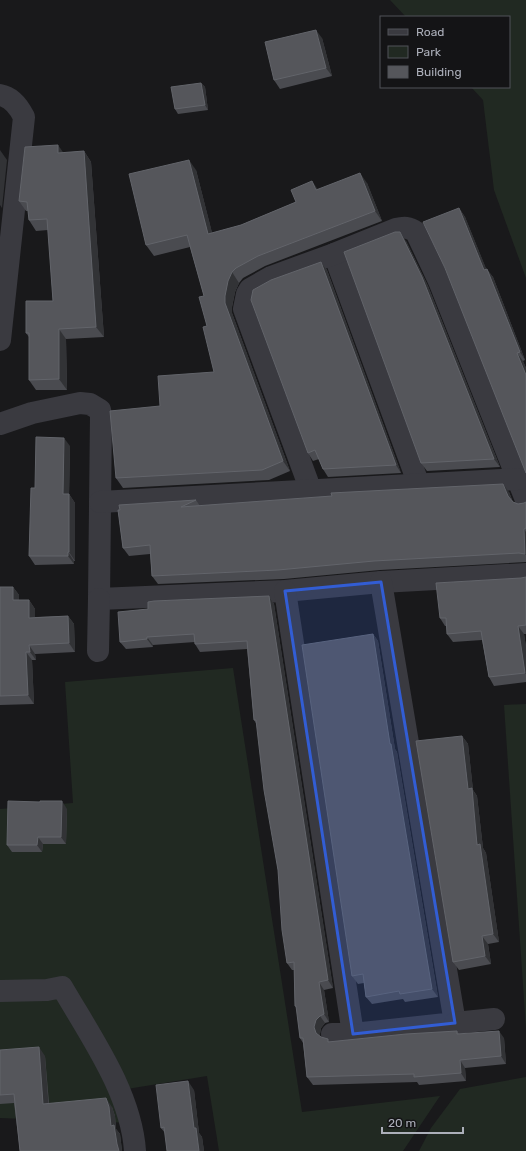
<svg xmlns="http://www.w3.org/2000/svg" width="526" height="1151" viewBox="0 0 526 1151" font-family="Rubik,sans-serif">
<rect width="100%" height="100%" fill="#19191b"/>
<g fill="#212922">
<polygon points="390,0 526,0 526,278 494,190 483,100 471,87 509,87 509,17 406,17"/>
<polygon points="233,668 302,1112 440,1096 403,1151 219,1151 207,1076 127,1089 133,1123 0,1118 0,809 73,803 65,682"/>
<polygon points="526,704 526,1029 504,705"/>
<polygon points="526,1077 526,1151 419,1151 431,1128 460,1089"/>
</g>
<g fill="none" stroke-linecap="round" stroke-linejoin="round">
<g stroke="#3a3a40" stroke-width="22">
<path d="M0 95C12 97 19 107 24 117L0 340"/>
<polyline points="334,254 419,485"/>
<polyline points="0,424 32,413 80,403 90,404 100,410 101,415 99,599 285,591 381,582 526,574"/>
<path d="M311 491 244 309 247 294 250 289 271 277 334 254 396 229C404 227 409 227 416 232L439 281 526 500"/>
<polyline points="100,502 518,479"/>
<polyline points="285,591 353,1034 455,1023 381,582"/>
<polyline points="98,651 99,599"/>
<path d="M0 991 47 990 62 987C91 1037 131 1093 135 1151"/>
<polyline points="455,1023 494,1019"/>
<polyline points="332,1034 353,1034"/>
</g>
</g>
<g fill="#4a4b50">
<polygon points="322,38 332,76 280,89 274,80"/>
<polygon points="201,83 205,87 208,110 178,114 175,109"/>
<polygon points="84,151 91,162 104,337 66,339 67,390 36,390 29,380 29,337 26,333 53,301 48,230 36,231 29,220 28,211 26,211 19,201 63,153"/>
<polygon points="196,170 212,233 241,225 296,202 318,189 367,183 382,221 265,266 243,278 239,283 235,292 232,307 232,313 290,471 269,480 123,488 116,478 160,406 214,372 207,326 204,296 190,247 154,256 146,245"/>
<polygon points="459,208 465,217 486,269 493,277 525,360 523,361 526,368 526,473"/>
<polygon points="406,241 428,286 500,467 427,471 421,463"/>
<polygon points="321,262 327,270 401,473 328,477 323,469 319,459 313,461 308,453"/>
<polygon points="70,446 69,494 75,503 75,561 74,561 74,564 35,565 29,556 35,488"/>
<polygon points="509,492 513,502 518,504 524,503 526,502 526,562 380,570 284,579 158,584 152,576 150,554 129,556 123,548 118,510 196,500 200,506"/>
<polygon points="526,577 526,634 524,634 526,647 526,682 494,686 489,677 482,640 453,642 447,634 447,626 445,626 440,618"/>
<polygon points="0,587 13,587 19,595 19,600 29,600 35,609 35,617 68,616 74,624 75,652 35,654 36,660 32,660 34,704 0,705"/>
<polygon points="269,596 274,604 333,988 324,990 329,1022 325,1023 321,1028 320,1034 320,1037 330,1042 457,1031 459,1034 504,1038 506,1064 465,1068 466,1081 419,1085 417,1082 313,1085 307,1077 303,1043 300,1038 297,1009 295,1006 294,970 292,970 287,963 278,870 257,725 254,720 247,649 200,652 195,644 195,642 153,645 153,647 126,649 120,642 148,609"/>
<polygon points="373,634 378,641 395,749 397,752 438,997 405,1002 403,999 372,1004 366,997 364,983 358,984 352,976"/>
<polygon points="462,736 468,744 473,790 477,796 483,848 486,853 499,942 488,944 491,964 459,970 453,962"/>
<polygon points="67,809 66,844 43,844 42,852 12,852 7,845"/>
<polygon points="0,1050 45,1056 49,1103 112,1107 115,1116 116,1129 120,1134 122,1151 20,1151 14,1103 0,1104"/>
<polygon points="194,1090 199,1133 202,1137 204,1151 167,1151 165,1133 161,1128"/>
</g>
<g fill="#323336">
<polygon points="316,30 322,38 332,76 326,68"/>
<polygon points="201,83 205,87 208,110 205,105"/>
<polygon points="58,145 65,155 58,153"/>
<polygon points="0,150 7,160 2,208 0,205"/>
<polygon points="84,151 91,162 104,337 96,327"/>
<polygon points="189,160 196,170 215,244 208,234"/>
<polygon points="360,173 367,183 382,221 375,211"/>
<polygon points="312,181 319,191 316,190"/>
<polygon points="459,208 465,217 490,278 484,270"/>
<polygon points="400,232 406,241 428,286 500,467 494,459"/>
<polygon points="321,262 327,270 401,473 396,465"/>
<polygon points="487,269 493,277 525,360 520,352"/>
<polygon points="232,272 239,283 235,292 232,307 232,313 290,471 283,461 225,303 225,296 228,281"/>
<polygon points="59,329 66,339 67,390 59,379"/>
<polygon points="517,353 523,361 526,368 526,375"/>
<polygon points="64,438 70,446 69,503 63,494"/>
<polygon points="503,484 509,492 514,505 508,496"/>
<polygon points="69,494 75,503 75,561 69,552"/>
<polygon points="524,529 526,532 526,555 525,554"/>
<polygon points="68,552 74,561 74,564 68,556"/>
<polygon points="13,587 19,595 19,609 13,600"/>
<polygon points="269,596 274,604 333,988 328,980"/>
<polygon points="29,600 35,609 35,626 29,618"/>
<polygon points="68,616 74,624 75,652 69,643"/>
<polygon points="518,626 524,634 526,647 526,674 525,673"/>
<polygon points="373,634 378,641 395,749 397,752 438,997 432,989 390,744"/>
<polygon points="147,637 153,645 153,647 147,639"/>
<polygon points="29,645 35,654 36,660 30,652"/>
<polygon points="26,652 32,660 34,704 28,695"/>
<polygon points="462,736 468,744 473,790 477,796 483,848 486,853 499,942 493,934 468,789"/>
<polygon points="62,801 67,809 66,844 61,837"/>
<polygon points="38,837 43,844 42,852 37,845"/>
<polygon points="482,936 488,944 491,964 485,956"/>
<polygon points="319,982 324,990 329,1022 324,1014"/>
<polygon points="320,1016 325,1023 321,1028 320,1034 321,1041 316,1033 314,1027 316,1020"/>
<polygon points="499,1031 504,1038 506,1064 501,1056"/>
<polygon points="39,1047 45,1056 49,1112 43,1104"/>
<polygon points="460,1060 465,1068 466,1081 461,1073"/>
<polygon points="188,1081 194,1090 199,1133 202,1137 204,1151 199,1151 194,1128"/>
<polygon points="106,1098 112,1107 115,1116 116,1129 120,1134 122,1151 119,1151 117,1144 111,1126"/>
</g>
<g fill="#55565b" stroke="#62646a">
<polygon points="316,30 326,68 274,80 265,42"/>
<polygon points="201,83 205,105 175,109 171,87"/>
<polygon points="58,145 58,153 84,151 96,327 59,329 59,379 29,380 29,333 26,333 26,301 53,301 47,219 29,220 27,202 19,201 25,147"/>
<polygon points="189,160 208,234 241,225 296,202 291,190 312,181 316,190 360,173 375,211 258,256 236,268 232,272 228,281 225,296 225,303 283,461 262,470 116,478 110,411 160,406 158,376 214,372 203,327 207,326 199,297 204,296 187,235 146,245 129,174"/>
<polygon points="459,208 484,270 487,269 520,352 517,353 526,375 526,473 445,268 423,222"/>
<polygon points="395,232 400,232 422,277 494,459 421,463 344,252"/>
<polygon points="321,262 396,465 323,469 315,450 308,453 251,300 253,290 271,280"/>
<polygon points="36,437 64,438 63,494 69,494 69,552 68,552 68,556 29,556 31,488 35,488"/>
<polygon points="503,484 508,496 513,502 518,504 524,503 526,502 526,528 524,529 525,554 519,553 374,561 278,570 152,576 150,545 123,548 118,510 120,510 119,505 196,500 181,507 332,496 331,493"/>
<polygon points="526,577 526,625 518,626 525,673 489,677 481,631 447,634 446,618 440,618 436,583 521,578"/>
<polygon points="0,587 13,587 13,600 29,600 29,618 68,616 69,643 29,645 30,652 26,652 28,695 0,696"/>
<polygon points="269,596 328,980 319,982 324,1014 320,1016 316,1020 314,1027 316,1033 321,1037 328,1039 328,1042 406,1034 457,1031 457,1034 499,1031 501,1056 460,1060 461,1073 414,1077 414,1074 307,1077 303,1038 300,1038 296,1006 295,1006 294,962 287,963 282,930 278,870 264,790 256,720 254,720 247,641 195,644 194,634 147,637 147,639 120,642 118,612 148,609 148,602 154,601"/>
<polygon points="373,634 390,744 391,744 432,989 400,994 399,991 366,997 363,974 352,976 302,645"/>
<polygon points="462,736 468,789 472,788 477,845 480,844 493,934 482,936 485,956 453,962 416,741"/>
<polygon points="8,801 40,802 40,801 62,801 61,837 38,837 37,845 7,845"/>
<polygon points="39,1047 43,1104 106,1098 109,1107 111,1126 114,1125 117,1144 119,1151 20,1151 14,1094 0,1095 0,1050"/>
<polygon points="188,1081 194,1128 196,1128 199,1151 167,1151 164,1127 161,1128 156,1085"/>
</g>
<path fill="#325dd4" fill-opacity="0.2" stroke="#325dd4" stroke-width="3" stroke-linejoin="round" d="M381 582 455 1023 353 1034 285 591Z"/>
<rect x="380" y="16" width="130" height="72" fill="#141416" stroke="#515258"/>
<rect x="388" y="29" width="20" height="6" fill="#3a3a40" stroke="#515258"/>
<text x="416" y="36" font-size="12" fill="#acafba">Road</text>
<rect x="388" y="46" width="20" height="12" fill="#212922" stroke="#515258"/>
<text x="416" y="56" font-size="12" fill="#acafba">Park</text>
<rect x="388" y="66" width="20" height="12" fill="#55565b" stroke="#515258"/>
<text x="416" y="76" font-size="12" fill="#acafba">Building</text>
<path d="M382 1127v6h81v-6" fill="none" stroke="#acafba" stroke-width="2"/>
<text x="388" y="1127" font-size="12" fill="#acafba" stroke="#141416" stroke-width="3" paint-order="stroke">20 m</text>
</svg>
